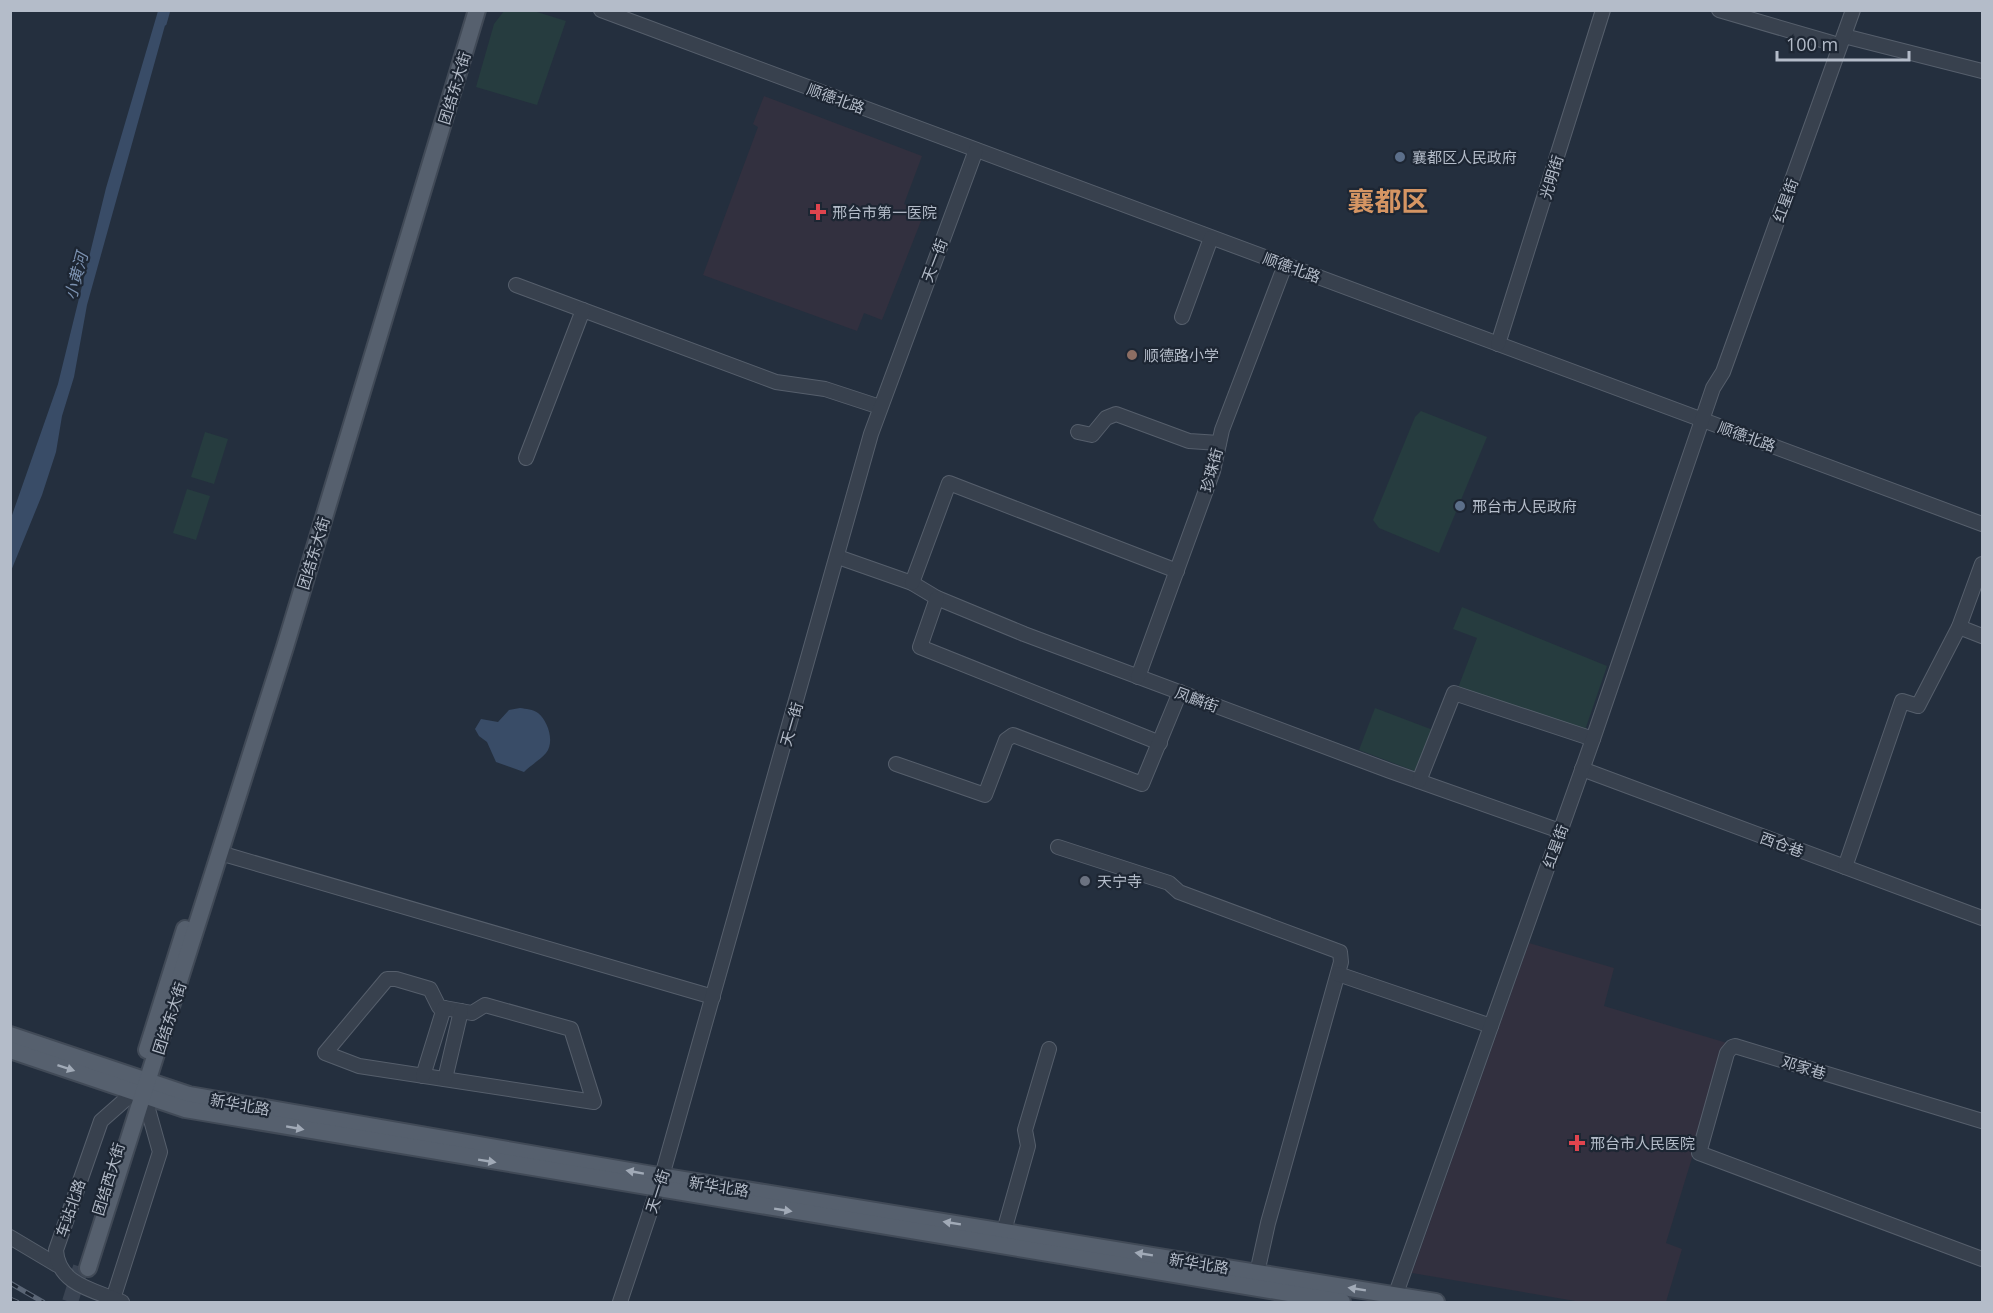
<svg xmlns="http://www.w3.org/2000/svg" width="1993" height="1313" viewBox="0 0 1993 1313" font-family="'Open Sans','Noto Sans SC',sans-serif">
<rect width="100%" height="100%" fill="#242f3e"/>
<g fill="#32303f">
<polygon points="764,96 922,156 904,204 911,207 908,216 921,221 882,320 864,313 857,331 703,275 758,127 753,124"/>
<polygon points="1529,943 1614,968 1604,1006 1727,1043 1666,1243 1682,1249 1666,1302 1581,1302 1412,1273"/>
</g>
<g fill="#263c3f">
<polygon points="504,11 534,11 566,21 537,105 476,87 494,24"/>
<polygon points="1421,411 1487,437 1439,553 1379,528 1373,520 1415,417"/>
<polygon points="205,432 228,439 214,484 191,477"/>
<polygon points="187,489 210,496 196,540 173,533"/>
<polygon points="1462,607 1607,666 1584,733 1458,688 1477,638 1453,629"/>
<polygon points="1375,708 1433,730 1417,772 1359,750"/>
</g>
<g fill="#394c67">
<polygon points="158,11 169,11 87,305 74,377 62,416 56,452 42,495 11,571 11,518 58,384 106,188"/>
<path d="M520 708C526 709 533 709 538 713 548 721 555 742 546 753 540 760 531 765 524 772L496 762 487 742 479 736 475 729 481 719 498 722 509 710Z"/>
</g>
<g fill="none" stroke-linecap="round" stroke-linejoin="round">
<polyline stroke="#394c67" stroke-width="3" points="165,24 169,10"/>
<polyline stroke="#3a4453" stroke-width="16" stroke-dasharray="16 8" stroke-linecap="butt" points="70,1302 81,1267"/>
<defs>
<g id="minor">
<polyline points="601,10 1982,524"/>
<polyline points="1719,10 1832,43"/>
<polyline points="1844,36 1982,71"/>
<polyline points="516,285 776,382 825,389 880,407"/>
<polyline points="1182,317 1211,238"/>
<polyline points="1498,344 1603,10"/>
<polyline points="1078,432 1092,435 1106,418 1116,414 1189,441 1219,443"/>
<polyline points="526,458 583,310"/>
<polyline points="838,557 912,583 937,598 1024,634 1390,771 1560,831"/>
<polyline points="912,583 949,483 1177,571"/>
<polyline points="937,598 920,647 1160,743"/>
<polyline points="1959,627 1982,636"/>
<polyline points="1138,677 1213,471 1222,430 1285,265"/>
<polyline points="896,764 985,795 1006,740 1013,735 1142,784 1180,692"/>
<polyline points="1582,769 1982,918"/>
<polyline points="1419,781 1454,693 1593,739"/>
<polyline points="1058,847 1169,883 1179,892 1340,952 1341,962 1268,1223 1257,1273"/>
<polyline points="220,853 713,997"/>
<polyline points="1845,867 1902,701 1918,706 1959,627 1982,564"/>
<polyline points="1338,974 1491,1026"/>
<polygon points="387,979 396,979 430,989 439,1007 472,1013 485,1005 571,1029 594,1102 359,1066 325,1053"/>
<polyline points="423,1076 444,1008"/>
<polyline points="445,1079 461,1011"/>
<polyline points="1982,1121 1735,1046 1732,1047 1727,1053 1699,1153 1982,1259"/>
<polyline points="1004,1231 1028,1146 1025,1130 1049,1049"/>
<polyline points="10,1237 57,1265"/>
<polyline points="113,1299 160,1152 144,1095"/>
<path d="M122 1302C94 1290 58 1285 56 1250L101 1121 135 1091"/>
<polyline points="620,1302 662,1176 871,434 976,150"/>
<polyline points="1393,1302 1593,739 1713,388 1723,372 1853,10"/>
</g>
<g id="major">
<polyline points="10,1035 189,1095 647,1174 1436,1302"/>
<polyline points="10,1050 185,1109 1342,1302"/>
<polyline points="147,1050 185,929"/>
<polyline points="88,1268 285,647 477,10"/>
</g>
</defs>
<use href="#minor" stroke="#565f6c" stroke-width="16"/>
<use href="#major" stroke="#414a57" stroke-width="20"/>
<use href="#minor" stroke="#38414e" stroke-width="14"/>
<use href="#major" stroke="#56606e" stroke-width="16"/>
<defs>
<g id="rail">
<polyline points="10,1283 43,1302"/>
<polyline points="10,1299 17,1302"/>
</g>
</defs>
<use href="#rail" stroke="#5a6575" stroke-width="5"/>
<use href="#rail" stroke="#1d2633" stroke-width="3" stroke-dasharray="9" stroke-linecap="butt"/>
</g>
<defs><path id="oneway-solid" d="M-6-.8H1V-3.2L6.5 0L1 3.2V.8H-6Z" transform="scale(1.5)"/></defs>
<g fill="#a1aab7">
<use href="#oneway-solid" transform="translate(66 1068) rotate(18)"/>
<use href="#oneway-solid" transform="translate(295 1128) rotate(10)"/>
<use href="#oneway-solid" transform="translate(487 1161) rotate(9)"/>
<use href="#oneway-solid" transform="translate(635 1172) rotate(-170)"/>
<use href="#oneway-solid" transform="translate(783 1210) rotate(9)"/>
<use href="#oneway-solid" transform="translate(952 1223) rotate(-171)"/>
<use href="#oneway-solid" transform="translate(1144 1254) rotate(-171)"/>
<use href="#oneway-solid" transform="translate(1357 1289) rotate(-171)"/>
</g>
<g fill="#5c6f8a" stroke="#1d2633" stroke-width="2">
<circle cx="1400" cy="157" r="6"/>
<circle cx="1460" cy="506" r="6"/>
</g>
<g fill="#e0444e" stroke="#1d2633" stroke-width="2">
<path d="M815 203h6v6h6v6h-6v6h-6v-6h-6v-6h6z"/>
<path d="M1574 1134h6v6h6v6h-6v6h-6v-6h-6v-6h6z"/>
</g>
<circle fill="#8d6e63" stroke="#1d2633" stroke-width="2" cx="1132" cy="355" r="6"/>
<circle fill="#6b7280" stroke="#1d2633" stroke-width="2" cx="1085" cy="881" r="6"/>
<g text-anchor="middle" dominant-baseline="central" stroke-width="4.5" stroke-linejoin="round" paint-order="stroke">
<g font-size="15" fill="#b4bcc9" stroke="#1d2633">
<text transform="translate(454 88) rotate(-73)">团结东大街</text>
<text transform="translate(836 98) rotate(20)">顺德北路</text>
<text transform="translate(1551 177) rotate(-73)">光明街</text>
<text transform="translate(1785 200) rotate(-70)">红星街</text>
<text transform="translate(934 260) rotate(-69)">天一街</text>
<text transform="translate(1292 267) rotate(20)">顺德北路</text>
<text transform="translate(1747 436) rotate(20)">顺德北路</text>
<text transform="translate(1211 470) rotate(-75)">珍珠街</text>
<text transform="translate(313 553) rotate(-73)">团结东大街</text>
<text transform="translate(1197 699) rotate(20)">凤麟街</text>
<text transform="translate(791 724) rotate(-74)">天一街</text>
<text transform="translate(1782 844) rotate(20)">西仓巷</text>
<text transform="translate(1555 846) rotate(-70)">红星街</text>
<text transform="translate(169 1018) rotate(-72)">团结东大街</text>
<text transform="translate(1804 1067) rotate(17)">邓家巷</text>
<text transform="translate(240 1104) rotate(10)">新华北路</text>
<text transform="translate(108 1179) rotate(-73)">团结西大街</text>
<text transform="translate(719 1186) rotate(9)">新华北路</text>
<text transform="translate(657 1191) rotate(-72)">天一街</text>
<text transform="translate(70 1208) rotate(-71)">车站北路</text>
<text transform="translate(1199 1263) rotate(9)">新华北路</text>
</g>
<g font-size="15" fill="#b4bcc9" stroke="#1d2633" text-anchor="start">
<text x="1412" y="157">襄都区人民政府</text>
<text x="832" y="212">邢台市第一医院</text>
<text x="1144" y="355">顺德路小学</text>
<text x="1472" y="506">邢台市人民政府</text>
<text x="1097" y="881">天宁寺</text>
<text x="1590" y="1143">邢台市人民医院</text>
</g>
<g font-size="16" font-style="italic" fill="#7c92b1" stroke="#1d2633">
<text transform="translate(76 276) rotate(-75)">小黄河</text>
</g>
<g font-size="27" font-weight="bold" fill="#d59563" stroke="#1d2633">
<text x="1388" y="200">襄都区</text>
</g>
</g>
<rect width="1993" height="1313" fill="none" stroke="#b4bcc9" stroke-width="24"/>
<path d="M1777 51v9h132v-9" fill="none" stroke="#b4bcc9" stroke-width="3"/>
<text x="1786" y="51" font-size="18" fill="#b4bcc9" stroke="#1d2633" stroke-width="4.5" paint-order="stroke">100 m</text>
</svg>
